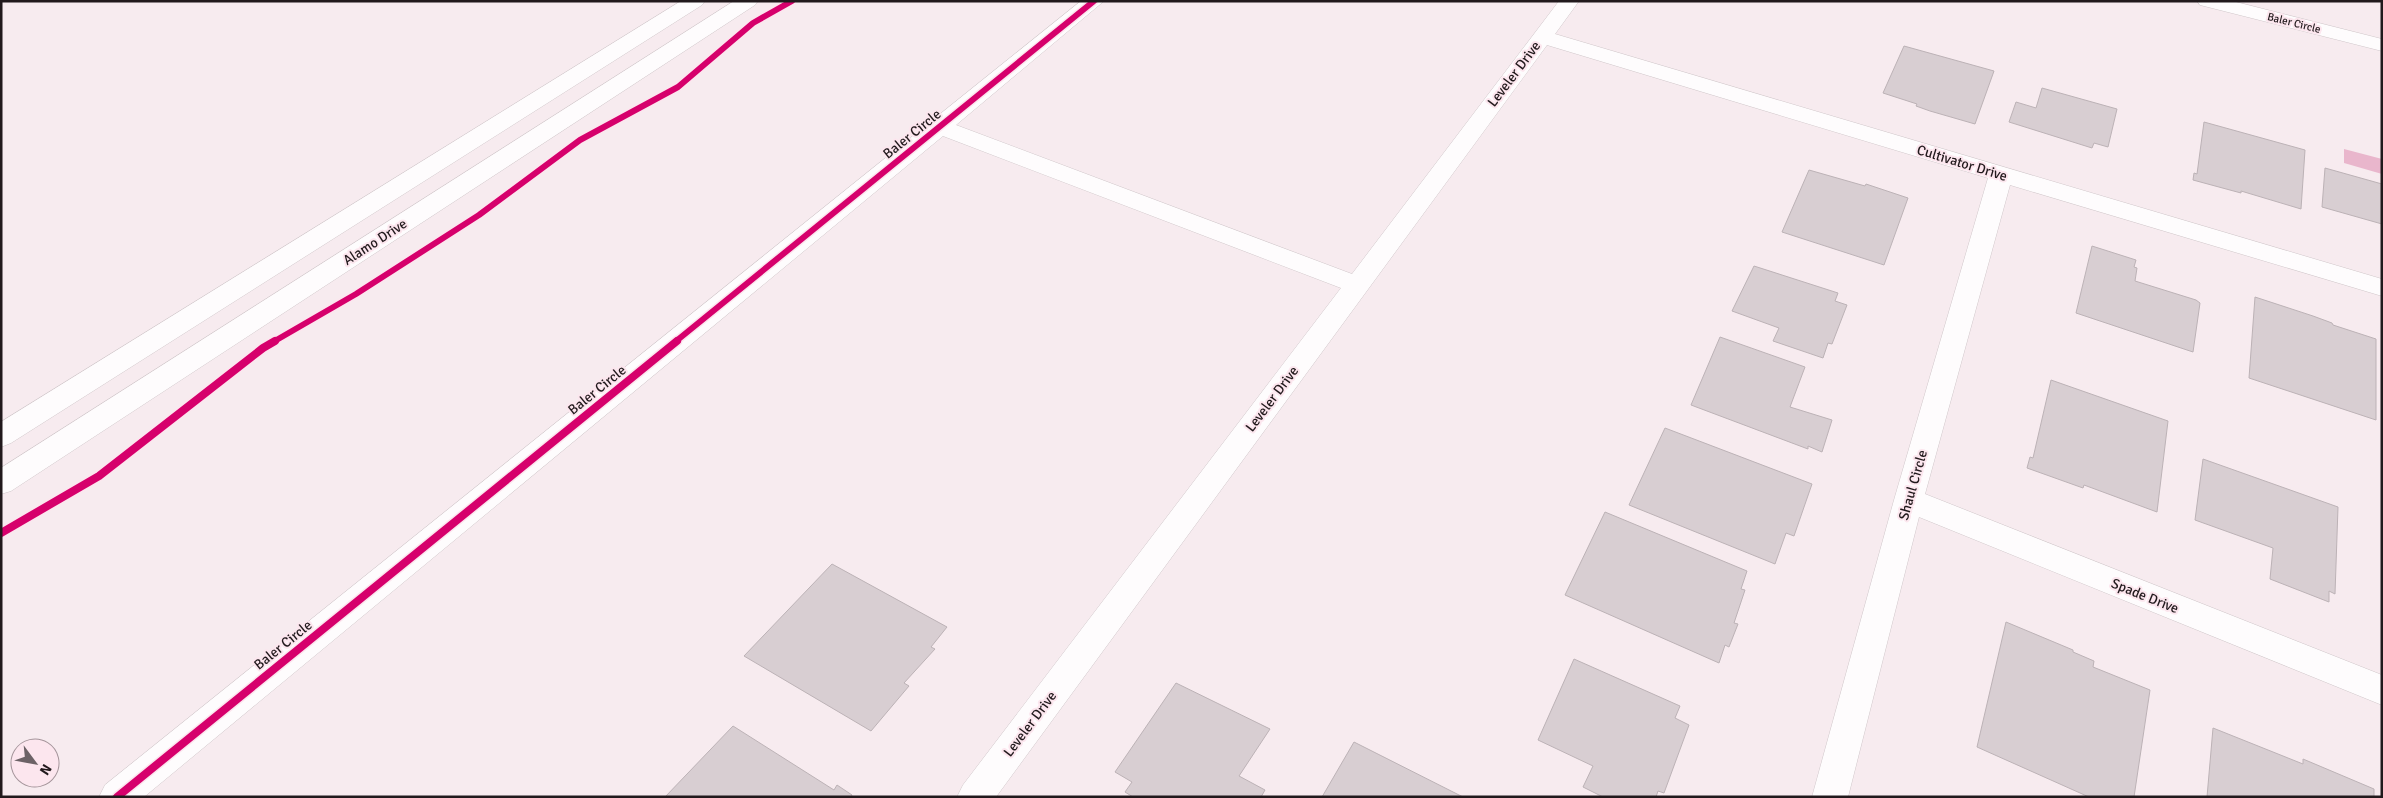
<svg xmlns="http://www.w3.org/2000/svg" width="2383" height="798" viewBox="0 0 2383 798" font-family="Signika,sans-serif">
<rect width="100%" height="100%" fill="#f7ebef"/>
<polygon fill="#e9b6cc" points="2344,149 2382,159 2382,174 2344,163"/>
<g fill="#d8ced2" stroke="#bcb2b6">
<polygon points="1904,46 1994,71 1975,124 1930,111 1916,106 1917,104 1883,93"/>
<polygon points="2042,88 2117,109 2108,147 2094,143 2092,148 2009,122 2016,102 2036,108"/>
<polygon points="2204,122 2305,150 2301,209 2241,191 2241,193 2193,180 2194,173 2197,174"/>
<polygon points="2325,168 2382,184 2382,224 2322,207"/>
<polygon points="1809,170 1865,186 1866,184 1908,198 1884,265 1782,232"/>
<polygon points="2092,246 2136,260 2134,267 2137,268 2135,281 2196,300 2200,303 2193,352 2076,313"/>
<polygon points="1754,266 1838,293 1835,301 1847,305 1832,344 1828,343 1823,358 1773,341 1779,328 1732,311"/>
<polygon points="2255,297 2313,316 2332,323 2333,325 2376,339 2376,420 2249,378"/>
<polygon points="1720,337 1805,367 1790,407 1832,420 1822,452 1808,446 1808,449 1691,405"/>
<polygon points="2051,380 2168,421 2157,512 2084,485 2083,488 2027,468 2030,457 2033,458"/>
<polygon points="1665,428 1812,484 1794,536 1786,533 1775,564 1629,505"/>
<polygon points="2203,459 2338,507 2335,594 2329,591 2329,602 2270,579 2273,548 2195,520"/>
<polygon points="1605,512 1747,571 1741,589 1745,590 1734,623 1738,624 1729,647 1725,645 1719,663 1565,595"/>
<polygon points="832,564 947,627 931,647 935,649 904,683 909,686 871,731 744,656"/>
<polygon points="2006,622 2073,650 2073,652 2094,661 2093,667 2150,690 2134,797 2089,797 1977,747"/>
<polygon points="1574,659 1680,706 1675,718 1689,725 1664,793 1658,791 1656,797 1603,797 1583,787 1593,766 1538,740"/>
<polygon points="1176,683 1270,729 1239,776 1265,790 1261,797 1133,797 1125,792 1132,782 1115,772"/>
<polygon points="733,726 834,790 837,785 852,795 851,797 665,797"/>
<polygon points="2213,728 2303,764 2303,759 2374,789 2374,797 2207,797"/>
<polygon points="1354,742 1463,797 1322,797"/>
</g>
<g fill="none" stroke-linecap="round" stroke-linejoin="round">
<defs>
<g id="minor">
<polygon points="1081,1 1104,1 956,125 1352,274 1559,1 1579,1 1555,34 2382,279 2382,296 2010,185 1925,494 2382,675 2382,705 1919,517 1848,797 1812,797 1894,500 1988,178 1547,45 996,797 957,797 963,785 1341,288 943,136 144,797 99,797 105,785"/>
<polygon points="2197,1 2232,1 2382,39 2382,51 2200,5"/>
</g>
<g id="secondary">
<polygon points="681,1 705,1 702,5 11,443 1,447 1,422"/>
<polygon points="734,1 758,1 755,5 11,491 1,494 1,468"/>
</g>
</defs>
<use href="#minor" stroke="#d0c7ca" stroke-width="1"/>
<use href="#secondary" stroke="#d0c7ca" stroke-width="1"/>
<use href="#minor" fill="#fefcfd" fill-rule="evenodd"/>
<use href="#secondary" fill="#fefcfd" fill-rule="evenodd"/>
<defs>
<g id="cycleway-far1">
<polyline points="273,342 356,294 479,215 580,140 678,87 753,23 792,1"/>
<polyline points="675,342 1094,1"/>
</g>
<g id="cycleway">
<polyline points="1,533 99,476 263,348 275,341"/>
<polyline points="117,797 677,341"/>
</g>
</defs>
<use href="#cycleway-far1" stroke="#fce6ee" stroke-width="9"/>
<use href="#cycleway" stroke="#fce6ee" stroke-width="11"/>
<use href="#cycleway-far1" stroke="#d6006c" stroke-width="6"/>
<use href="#cycleway" stroke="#d6006c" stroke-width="8"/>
</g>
<g text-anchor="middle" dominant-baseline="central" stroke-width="4" stroke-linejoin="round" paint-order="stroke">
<g font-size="11" fill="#21191c" stroke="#fce6ee">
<text transform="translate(2294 23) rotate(14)">Baler Circle</text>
</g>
<g font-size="14" fill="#21191c" stroke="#fce6ee">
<text transform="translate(1514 74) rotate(-53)">Leveler Drive</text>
<text transform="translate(912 134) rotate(-39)">Baler Circle</text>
<text transform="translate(1962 163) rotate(17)">Cultivator Drive</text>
<text transform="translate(375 242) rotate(-33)">Alamo Drive</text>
<text transform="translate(597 390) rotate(-39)">Baler Circle</text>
<text transform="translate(1272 399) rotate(-53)">Leveler Drive</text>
<text transform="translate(1913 485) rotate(-74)">Shaul Circle</text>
<text transform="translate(2145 596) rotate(22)">Spade Drive</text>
<text transform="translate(283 645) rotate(-39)">Baler Circle</text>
<text transform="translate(1030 724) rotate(-53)">Leveler Drive</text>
</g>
</g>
<rect width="2383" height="798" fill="none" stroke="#21191c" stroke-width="5"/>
<g transform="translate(35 763) rotate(122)"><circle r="24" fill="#fce6ee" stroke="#a4949a"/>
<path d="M0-4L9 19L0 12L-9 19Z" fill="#6c6266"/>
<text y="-8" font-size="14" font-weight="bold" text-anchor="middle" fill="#21191c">N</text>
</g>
</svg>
